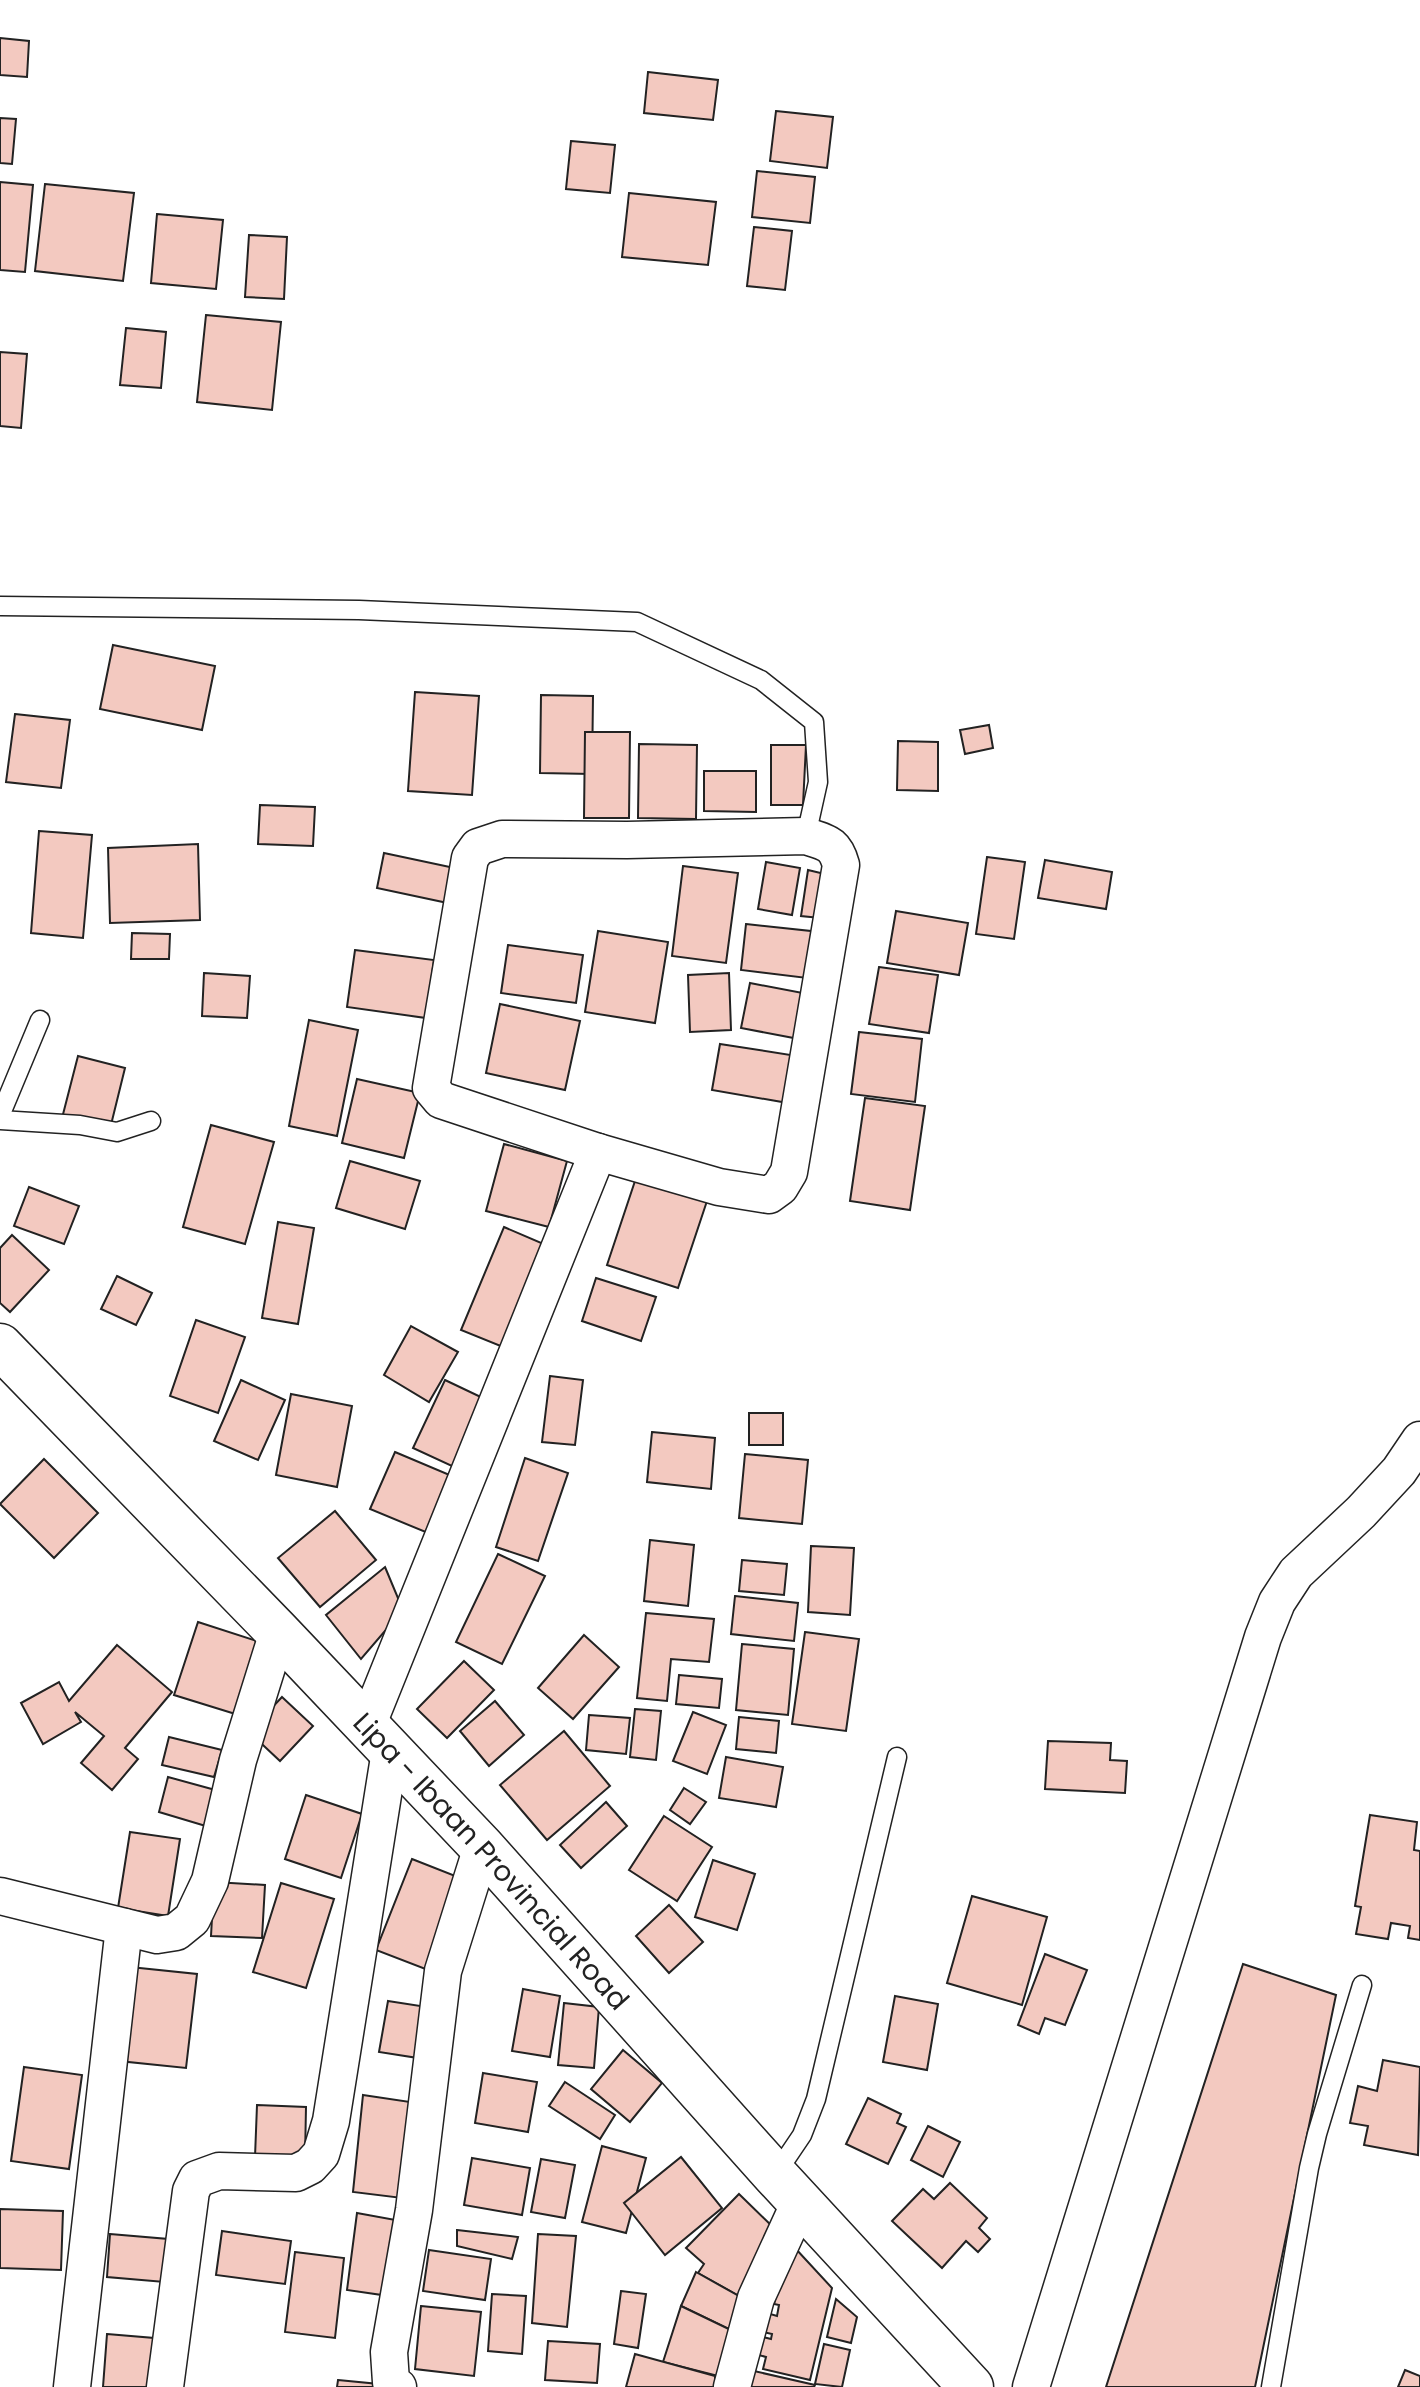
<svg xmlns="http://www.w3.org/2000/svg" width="1420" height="2387" viewBox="0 0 1420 2387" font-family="Poppins,sans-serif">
<rect width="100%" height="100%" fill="#fff"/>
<g fill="#f3c9c0" stroke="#222" stroke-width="2">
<polygon points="0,38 29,41 27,77 0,75"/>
<polygon points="648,72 718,80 713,120 644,113"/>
<polygon points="776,111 833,117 827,168 770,161"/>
<polygon points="0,118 16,119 12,164 0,163"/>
<polygon points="571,141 615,145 610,193 566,189"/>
<polygon points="757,171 815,177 810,223 752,217"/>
<polygon points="0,182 33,185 25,272 0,270"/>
<polygon points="45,184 134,193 123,281 35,271"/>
<polygon points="629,193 716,202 708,265 622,257"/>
<polygon points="157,214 223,220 216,289 151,283"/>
<polygon points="754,227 792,231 785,290 747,286"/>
<polygon points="249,235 287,237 284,299 245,297"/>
<polygon points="206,315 281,322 272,410 197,402"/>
<polygon points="126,328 166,332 161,388 120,385"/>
<polygon points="0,352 27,354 21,428 0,426"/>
<polygon points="113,645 215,666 202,730 100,709"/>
<polygon points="415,692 479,696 472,795 408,791"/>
<polygon points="541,695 593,696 592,774 540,773"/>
<polygon points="15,714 70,720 61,788 6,782"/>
<polygon points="989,725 993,748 965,754 960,730"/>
<polygon points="585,732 630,732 629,818 584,818"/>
<polygon points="898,741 938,742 938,791 897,790"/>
<polygon points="639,744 697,745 696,819 638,818"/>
<polygon points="771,745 806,745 803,805 771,805"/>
<polygon points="704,771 756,771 756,812 704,811"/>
<polygon points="260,805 315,807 313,846 258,844"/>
<polygon points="39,831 92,835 83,938 31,933"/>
<polygon points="198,844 200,920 110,923 108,848"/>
<polygon points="384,853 464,870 457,905 377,888"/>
<polygon points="987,857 1025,862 1014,939 976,934"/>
<polygon points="1045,860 1112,872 1106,909 1038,898"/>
<polygon points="766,862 800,868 792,915 758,909"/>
<polygon points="683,866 738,873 726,963 672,956"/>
<polygon points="808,870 829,875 820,918 801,916"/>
<polygon points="896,911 968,923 959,975 887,963"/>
<polygon points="746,924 820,932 815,979 741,970"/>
<polygon points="598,931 668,942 655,1023 585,1012"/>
<polygon points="132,933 170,934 169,959 131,959"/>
<polygon points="508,945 583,955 576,1003 501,993"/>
<polygon points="355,950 434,960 426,1018 347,1007"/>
<polygon points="879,967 938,975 929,1033 869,1024"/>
<polygon points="204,973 250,976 247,1018 202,1016"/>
<polygon points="729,973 731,1030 690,1032 688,975"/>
<polygon points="750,983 808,994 799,1039 741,1028"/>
<polygon points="500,1004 580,1021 565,1090 486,1073"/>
<polygon points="309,1020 358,1030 337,1136 289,1126"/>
<polygon points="859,1032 922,1039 915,1102 851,1094"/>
<polygon points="720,1044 797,1056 788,1103 712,1090"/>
<polygon points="78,1056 125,1068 108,1137 60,1126"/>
<polygon points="357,1079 420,1093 404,1158 342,1143"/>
<polygon points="865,1098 925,1106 910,1210 850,1201"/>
<polygon points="211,1125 274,1142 245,1244 183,1227"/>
<polygon points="504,1144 567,1161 549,1227 486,1211"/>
<polygon points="350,1161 420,1181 405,1229 336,1208"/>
<polygon points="637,1175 708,1198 678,1288 607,1265"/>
<polygon points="29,1187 79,1206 64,1244 14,1226"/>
<polygon points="278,1222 314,1228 298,1324 262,1318"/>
<polygon points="504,1227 546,1245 503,1347 461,1330"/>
<polygon points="12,1235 49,1270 10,1312 0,1303 0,1248"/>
<polygon points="117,1276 152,1293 136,1325 101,1309"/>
<polygon points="596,1278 656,1297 641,1341 582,1321"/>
<polygon points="196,1320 245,1337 218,1413 170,1396"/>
<polygon points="411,1326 458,1352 429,1402 384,1375"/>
<polygon points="550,1376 583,1380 575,1445 542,1442"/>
<polygon points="241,1380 285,1400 258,1460 214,1441"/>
<polygon points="445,1380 485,1399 454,1467 413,1448"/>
<polygon points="291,1394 352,1406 337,1487 276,1475"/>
<rect x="749" y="1413" width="34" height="32"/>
<polygon points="652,1432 715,1438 711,1489 647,1482"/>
<polygon points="395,1452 452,1476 428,1533 370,1509"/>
<polygon points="745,1454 808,1460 802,1524 739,1518"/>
<polygon points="525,1458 568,1473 538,1561 496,1547"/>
<polygon points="44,1459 98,1513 54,1558 0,1504"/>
<polygon points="335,1511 376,1560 320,1607 278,1558"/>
<polygon points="650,1540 694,1545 688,1606 644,1601"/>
<polygon points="811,1546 854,1548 850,1615 808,1612"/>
<polygon points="498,1554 545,1576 502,1664 456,1642"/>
<polygon points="742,1560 787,1564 784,1595 739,1591"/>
<polygon points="385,1567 403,1610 361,1659 326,1615"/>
<polygon points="735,1596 798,1603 794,1641 731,1634"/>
<polygon points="646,1613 714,1619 709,1662 671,1659 667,1701 637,1698"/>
<polygon points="198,1622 269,1645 245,1717 174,1695"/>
<polygon points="805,1632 859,1639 846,1731 792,1724"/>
<polygon points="584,1635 619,1667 573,1719 538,1688"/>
<polygon points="742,1644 794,1649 788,1715 736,1710"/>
<polygon points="117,1645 172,1692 125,1748 138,1759 112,1790 81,1763 104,1736 75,1712 81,1722 43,1744 21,1703 59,1682 69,1701"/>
<polygon points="464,1661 494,1690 447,1738 417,1709"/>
<polygon points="679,1675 722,1679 719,1708 676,1704"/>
<polygon points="282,1697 313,1726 280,1761 249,1732"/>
<polygon points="495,1701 524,1735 489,1766 460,1731"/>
<polygon points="635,1709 661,1711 656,1760 630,1757"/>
<polygon points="693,1712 726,1725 707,1774 673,1761"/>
<polygon points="589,1715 630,1718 626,1754 586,1750"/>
<polygon points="739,1717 779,1721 776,1753 736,1749"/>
<polygon points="564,1731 610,1786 547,1840 500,1785"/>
<polygon points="169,1737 222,1750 214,1777 162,1765"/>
<polygon points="1048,1741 1111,1743 1110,1760 1127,1761 1125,1793 1045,1789"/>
<polygon points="726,1757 783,1767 776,1807 719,1798"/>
<polygon points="168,1777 219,1791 209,1827 159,1812"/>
<polygon points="684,1788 706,1802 690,1824 670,1810"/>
<polygon points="306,1795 362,1814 341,1878 285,1859"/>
<polygon points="606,1802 627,1826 581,1868 560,1845"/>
<polygon points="1370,1815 1417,1822 1414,1850 1420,1851 1420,1940 1408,1938 1410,1926 1391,1923 1388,1939 1356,1934 1361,1907 1355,1906"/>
<polygon points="664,1816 712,1847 677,1901 629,1870"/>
<polygon points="130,1832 180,1839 168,1916 118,1908"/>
<polygon points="412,1859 463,1879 428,1970 376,1950"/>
<polygon points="713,1860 755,1874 737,1930 695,1917"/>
<polygon points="214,1882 265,1885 262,1938 211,1936"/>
<polygon points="281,1883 334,1899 306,1988 253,1972"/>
<polygon points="972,1896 1047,1917 1022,2005 947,1983"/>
<polygon points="669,1905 703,1942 669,1973 636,1936"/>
<polygon points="1045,1954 1087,1970 1065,2025 1045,2018 1039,2034 1018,2025"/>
<polygon points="1243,1964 1336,1995 1255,2387 1106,2387"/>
<polygon points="130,1967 197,1974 186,2068 119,2061"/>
<polygon points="523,1989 560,1996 550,2057 512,2051"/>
<polygon points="895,1996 938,2004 927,2070 883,2062"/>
<polygon points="388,2001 427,2007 418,2058 379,2052"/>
<polygon points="564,2003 599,2007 594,2068 558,2065"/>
<polygon points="623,2050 662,2083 630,2122 591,2089"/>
<polygon points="1383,2060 1420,2067 1418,2155 1364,2145 1368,2126 1350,2123 1358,2086 1377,2091"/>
<polygon points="24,2067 82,2075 69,2169 11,2161"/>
<polygon points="483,2073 537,2082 528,2132 475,2123"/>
<polygon points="565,2082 615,2115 600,2139 549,2106"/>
<polygon points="363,2095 417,2103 410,2199 353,2192"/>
<polygon points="868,2098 901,2114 897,2123 906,2127 888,2164 846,2144"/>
<polygon points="257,2105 306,2107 305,2158 255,2157"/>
<polygon points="928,2126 960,2142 943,2177 911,2160"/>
<polygon points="602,2146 646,2158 626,2233 582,2222"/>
<polygon points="681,2157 722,2208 665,2255 624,2203"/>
<polygon points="472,2158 530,2168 522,2215 464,2205"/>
<polygon points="541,2159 575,2165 565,2218 531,2212"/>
<polygon points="950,2183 987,2218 979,2228 990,2239 978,2252 966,2241 942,2268 892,2221 923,2189 934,2199"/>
<polygon points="739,2194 776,2230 739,2296 698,2273 704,2264 686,2248"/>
<polygon points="0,2209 63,2211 61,2270 0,2268"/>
<polygon points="357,2213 401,2221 389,2296 347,2290"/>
<polygon points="457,2230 518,2237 512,2259 457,2246"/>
<polygon points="222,2231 291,2241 285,2284 216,2275"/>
<polygon points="110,2234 180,2240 176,2283 107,2277"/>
<polygon points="538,2234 576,2236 567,2327 532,2323"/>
<polygon points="795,2248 832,2288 810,2380 763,2369 766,2357 759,2355 763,2337 771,2339 772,2334 763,2332 767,2313 777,2316 779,2305 774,2304 778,2288"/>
<polygon points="429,2250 491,2259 485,2300 423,2291"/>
<polygon points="295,2252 344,2258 335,2338 285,2332"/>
<polygon points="696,2272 746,2300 735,2332 681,2306"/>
<polygon points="621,2291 646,2294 638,2348 614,2344"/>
<polygon points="492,2294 526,2296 522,2354 488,2351"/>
<polygon points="836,2299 857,2317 851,2343 827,2337"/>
<polygon points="421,2306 481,2312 474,2376 415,2369"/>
<polygon points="681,2306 735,2332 722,2377 663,2362"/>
<polygon points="107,2334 166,2339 162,2387 103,2387"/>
<polygon points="548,2341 600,2344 597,2383 545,2380"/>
<polygon points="824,2344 850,2350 842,2387 815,2384"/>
<polygon points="635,2354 715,2376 715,2382 726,2384 725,2387 626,2387"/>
<polygon points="745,2369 815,2385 814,2387 741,2387"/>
<polygon points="1405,2370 1420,2376 1420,2387 1398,2387"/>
<polygon points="338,2380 389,2385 389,2387 337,2387"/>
</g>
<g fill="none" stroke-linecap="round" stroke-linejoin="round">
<defs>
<g id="service">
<polyline points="0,606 359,610 637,622 761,680 814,722 818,782 806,836"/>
<polyline points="0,1116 40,1020"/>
<polyline points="0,1120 80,1125 117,1132 151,1121"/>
<polyline points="775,2175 802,2135 816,2099 897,1757"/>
<polyline points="1271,2387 1309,2168 1317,2134 1362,1985"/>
</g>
<g id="minor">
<path d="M806 836C827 843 835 843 841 865L789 1172 780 1187 769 1195 719 1187 598 1152 441 1100 431 1088 470 858 478 847 502 839 627 840Z"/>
<polyline points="367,1726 598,1152"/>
<polyline points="0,1896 157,1935 176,1932 192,1919 210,1881 238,1760 278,1632"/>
<polyline points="72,2387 124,1927"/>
<polyline points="165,2387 191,2191 197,2179 219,2171 296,2173 310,2166 321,2154 331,2121 390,1751"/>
<polyline points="398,2387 391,2382 389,2352 414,2210 443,1971 482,1847"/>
<polyline points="732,2387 756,2298 800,2202"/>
<polyline points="1031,2387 1263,1637 1277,1602 1296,1573 1361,1512 1399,1471 1420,1440"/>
</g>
<g id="secondary">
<path id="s1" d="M0 1346 278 1632 482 1847 775 2175 971 2387"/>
</g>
</defs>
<use href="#service" stroke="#222" stroke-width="21"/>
<use href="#minor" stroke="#222" stroke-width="39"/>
<use href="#secondary" stroke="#222" stroke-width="47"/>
<use href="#service" stroke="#fff" stroke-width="18"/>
<use href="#minor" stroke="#fff" stroke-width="36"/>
<use href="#secondary" stroke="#fff" stroke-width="44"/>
</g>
<g text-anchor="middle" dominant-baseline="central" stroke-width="6" stroke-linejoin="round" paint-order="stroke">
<g font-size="28" fill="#222" stroke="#fff">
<text stroke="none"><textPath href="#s1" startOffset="712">Lipa - Ibaan Provincial Road</textPath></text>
</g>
</g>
</svg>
